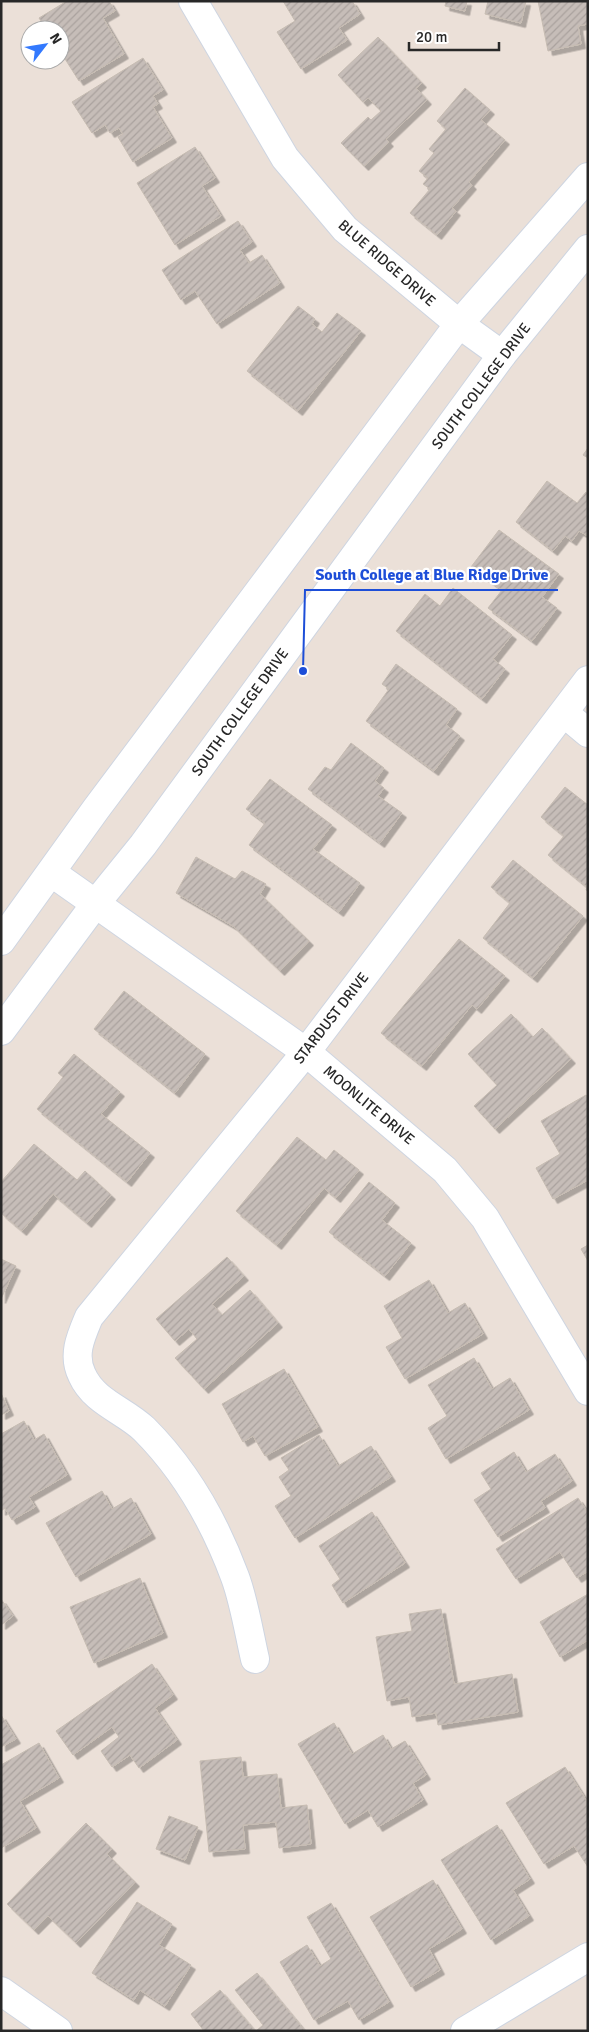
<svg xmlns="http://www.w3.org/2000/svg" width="589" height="2032" viewBox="0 0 589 2032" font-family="Signika,sans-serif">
<defs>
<pattern id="building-hatch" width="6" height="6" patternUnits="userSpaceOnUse" patternTransform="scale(1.25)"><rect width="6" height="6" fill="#c6bdb8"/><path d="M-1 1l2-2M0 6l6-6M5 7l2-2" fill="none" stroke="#aaa29e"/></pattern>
<filter id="shadow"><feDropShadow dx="4.5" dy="4.5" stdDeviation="0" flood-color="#0004"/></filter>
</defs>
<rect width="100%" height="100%" fill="#ebe0d8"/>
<g fill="url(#building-hatch)" stroke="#c6bcb2" filter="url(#shadow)">
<polygon points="67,1 109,1 115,11 103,18 124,54 79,81 60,51 60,30 47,30 39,18"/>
<polygon points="283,1 352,1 360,14 339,28 347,40 301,69 277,32 295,21"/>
<polygon points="446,1 467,1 465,11 445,6"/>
<polygon points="488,1 526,1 521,23 485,14"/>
<polygon points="538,1 588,1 588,24 578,26 581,44 548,51"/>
<polygon points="378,37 422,83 416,88 427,100 386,139 389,142 364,166 341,143 368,117 371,120 381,111 368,98 363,102 338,75"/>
<polygon points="143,58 163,90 153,96 158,104 153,107 172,138 133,162 118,137 123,134 119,128 110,133 105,125 92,133 72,102"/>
<polygon points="465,88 490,110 481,120 505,140 469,182 472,185 452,208 456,211 437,235 410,213 430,189 423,184 428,178 419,171 434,153 429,149 446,129 437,121"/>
<polygon points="195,147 215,178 202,186 221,216 175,245 137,183"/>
<polygon points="238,221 252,242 240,250 249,263 262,255 280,283 217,324 195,291 181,300 162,270"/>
<polygon points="298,306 315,319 312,324 322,332 337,313 361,331 298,411 247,371"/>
<polygon points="588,448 588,458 583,455"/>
<polygon points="547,481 577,503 586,492 588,493 588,536 579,531 572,541 565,536 553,551 516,522"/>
<polygon points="499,530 559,574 542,597 557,608 532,641 488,608 502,590 471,567"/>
<polygon points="453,588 512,635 493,659 505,669 482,699 396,631 425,594 440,606"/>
<polygon points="396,664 457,709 446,725 460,736 434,771 366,721 389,689 382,684"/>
<polygon points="351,743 384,768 375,781 384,788 378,796 402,813 380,843 308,789 325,767 331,770"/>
<polygon points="270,779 332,825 313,849 360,883 339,912 249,845 265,823 246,809"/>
<polygon points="565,787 588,805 588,891 586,890 587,887 548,855 564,836 541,817"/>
<polygon points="196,857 235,879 242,871 266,884 260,894 309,941 280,971 233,926 176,893"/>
<polygon points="513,860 583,916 533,978 483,938 510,903 491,887"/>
<polygon points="459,939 505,976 477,1009 472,1005 422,1066 381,1033"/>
<polygon points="124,991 205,1054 175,1093 94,1029"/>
<polygon points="511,1014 533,1037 542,1028 571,1059 495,1129 474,1106 497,1085 468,1054"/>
<polygon points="74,1054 120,1092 101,1114 150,1153 127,1182 37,1109 63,1077 58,1073"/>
<polygon points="586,1095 588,1098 588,1180 553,1199 536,1168 560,1154 541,1121"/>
<polygon points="297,1137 326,1160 334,1150 359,1170 336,1198 324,1188 277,1245 236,1211"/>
<polygon points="34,1144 77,1180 85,1171 111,1195 87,1223 53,1194 22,1231 1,1213 1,1182"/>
<polygon points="369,1182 395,1203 382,1220 411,1243 385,1276 329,1232"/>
<polygon points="588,1245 588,1261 581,1249"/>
<polygon points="227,1257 244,1276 212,1304 222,1315 250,1290 278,1323 204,1389 175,1358 197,1339 189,1329 175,1341 156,1319"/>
<polygon points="1,1259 16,1266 1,1299"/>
<polygon points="429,1280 448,1313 465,1303 483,1334 405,1379 386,1347 402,1338 384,1306"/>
<polygon points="474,1358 492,1389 510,1378 529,1410 446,1459 428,1428 447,1416 428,1385"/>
<polygon points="284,1369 318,1427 265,1456 253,1436 243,1442 222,1404"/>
<polygon points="1,1393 9,1411 1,1415"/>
<polygon points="24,1421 34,1440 44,1434 67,1475 29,1497 35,1507 12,1520 5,1508 1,1511 1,1434"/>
<polygon points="319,1435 338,1466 371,1446 391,1477 295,1538 275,1506 291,1496 279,1477 289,1470 281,1458"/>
<polygon points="514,1452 526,1472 555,1454 572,1481 541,1501 545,1508 498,1537 474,1500 491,1489 481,1473"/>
<polygon points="102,1491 112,1509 131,1498 151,1534 76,1577 46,1523"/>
<polygon points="578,1498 588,1513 588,1571 577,1578 560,1552 516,1579 496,1549"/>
<polygon points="372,1512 405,1563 343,1603 332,1585 340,1579 319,1546"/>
<polygon points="140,1578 163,1633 94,1663 70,1607"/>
<polygon points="588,1594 588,1640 560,1657 540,1622"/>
<polygon points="1,1599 13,1616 1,1625"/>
<polygon points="441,1609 454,1684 512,1674 518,1712 438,1725 436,1713 412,1717 409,1697 387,1701 376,1637 412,1631 409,1614"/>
<polygon points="152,1664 173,1695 155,1708 177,1740 139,1768 130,1755 112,1767 101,1751 119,1737 112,1727 73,1755 56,1731"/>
<polygon points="1,1715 16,1739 1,1747"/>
<polygon points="334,1723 352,1754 383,1735 391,1749 405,1741 426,1775 413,1783 423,1800 378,1827 368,1810 345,1824 298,1744"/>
<polygon points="39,1743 59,1778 20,1801 36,1828 1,1848 1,1765"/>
<polygon points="241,1757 243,1777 277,1774 281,1808 307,1805 311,1844 279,1848 276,1822 243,1825 245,1849 209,1852 200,1761"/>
<polygon points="565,1767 588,1803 588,1867 574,1846 544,1864 506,1803"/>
<polygon points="169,1816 198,1827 185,1860 156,1849"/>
<polygon points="86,1823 112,1849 107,1854 135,1882 76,1943 48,1916 34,1930 7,1904"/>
<polygon points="497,1825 530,1879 513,1890 529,1916 491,1940 441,1860"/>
<polygon points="433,1880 462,1929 429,1949 440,1970 411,1987 370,1917"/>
<polygon points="137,1902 172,1924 159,1945 191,1965 165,2006 140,1990 134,2000 92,1973"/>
<polygon points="331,1903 389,2002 359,2020 348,2001 314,2020 280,1962 307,1945 320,1966 331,1959 307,1917"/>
<polygon points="257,1973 305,2031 256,2031 263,2025 235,1990"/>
<polygon points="220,1990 255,2031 204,2031 191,2014"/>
</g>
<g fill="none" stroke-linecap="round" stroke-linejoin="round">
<defs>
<g id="street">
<polyline points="193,1 285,158 345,229 459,324 502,355"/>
<polyline points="564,713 588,733"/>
<polyline points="52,873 306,1052 445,1170 485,1218 588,1391"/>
<path d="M255 1659C249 1633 244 1601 235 1577 215 1523 185 1470 144 1429 124 1410 94 1402 82 1375 72 1355 81 1336 89 1317L306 1052 588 680"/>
<polyline points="1,1991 58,2031"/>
<polyline points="465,2031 588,1957"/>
</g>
<g id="secondary">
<polyline points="1,941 96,809 459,324 588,177"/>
<polyline points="1,1031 96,903 143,845 502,355 588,249"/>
</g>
</defs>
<use href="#street" stroke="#ced5e1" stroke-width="30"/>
<use href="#secondary" stroke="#ced5e1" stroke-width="30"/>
<use href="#street" stroke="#fff" stroke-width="28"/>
<use href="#secondary" stroke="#fff" stroke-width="28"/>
</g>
<g text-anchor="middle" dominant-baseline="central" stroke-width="4.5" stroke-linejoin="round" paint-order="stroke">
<g font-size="15" fill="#282828" stroke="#fff">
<text transform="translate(387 263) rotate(41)">BLUE RIDGE DRIVE</text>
<text transform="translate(481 386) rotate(-53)">SOUTH COLLEGE DRIVE</text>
<text transform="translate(240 712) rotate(-54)">SOUTH COLLEGE DRIVE</text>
<text transform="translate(331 1018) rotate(-52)">STARDUST DRIVE</text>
<text transform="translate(369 1105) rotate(40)">MOONLITE DRIVE</text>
</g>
</g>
<path fill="none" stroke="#1d4ed8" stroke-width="2" d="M303 671L305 590H558"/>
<circle fill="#1d4ed8" stroke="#fff" stroke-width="2" cx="303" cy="671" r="5"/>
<g font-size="16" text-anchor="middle" font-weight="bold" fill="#1d4ed8" stroke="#fff" stroke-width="4.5" stroke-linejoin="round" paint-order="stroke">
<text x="432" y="580">South College at Blue Ridge Drive</text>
</g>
<rect width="589" height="2032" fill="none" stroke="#282828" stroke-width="5"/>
<g transform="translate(45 45) rotate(59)"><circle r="24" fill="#ffffff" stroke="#a9a9a9"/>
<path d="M0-4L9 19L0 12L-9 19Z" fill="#3379fe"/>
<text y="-8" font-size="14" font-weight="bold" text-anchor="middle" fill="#282828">N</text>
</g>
<path d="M409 42v8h90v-8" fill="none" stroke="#282828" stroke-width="2.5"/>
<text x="416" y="42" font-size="15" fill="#282828" stroke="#ffffff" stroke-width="4" paint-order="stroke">20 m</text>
</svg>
